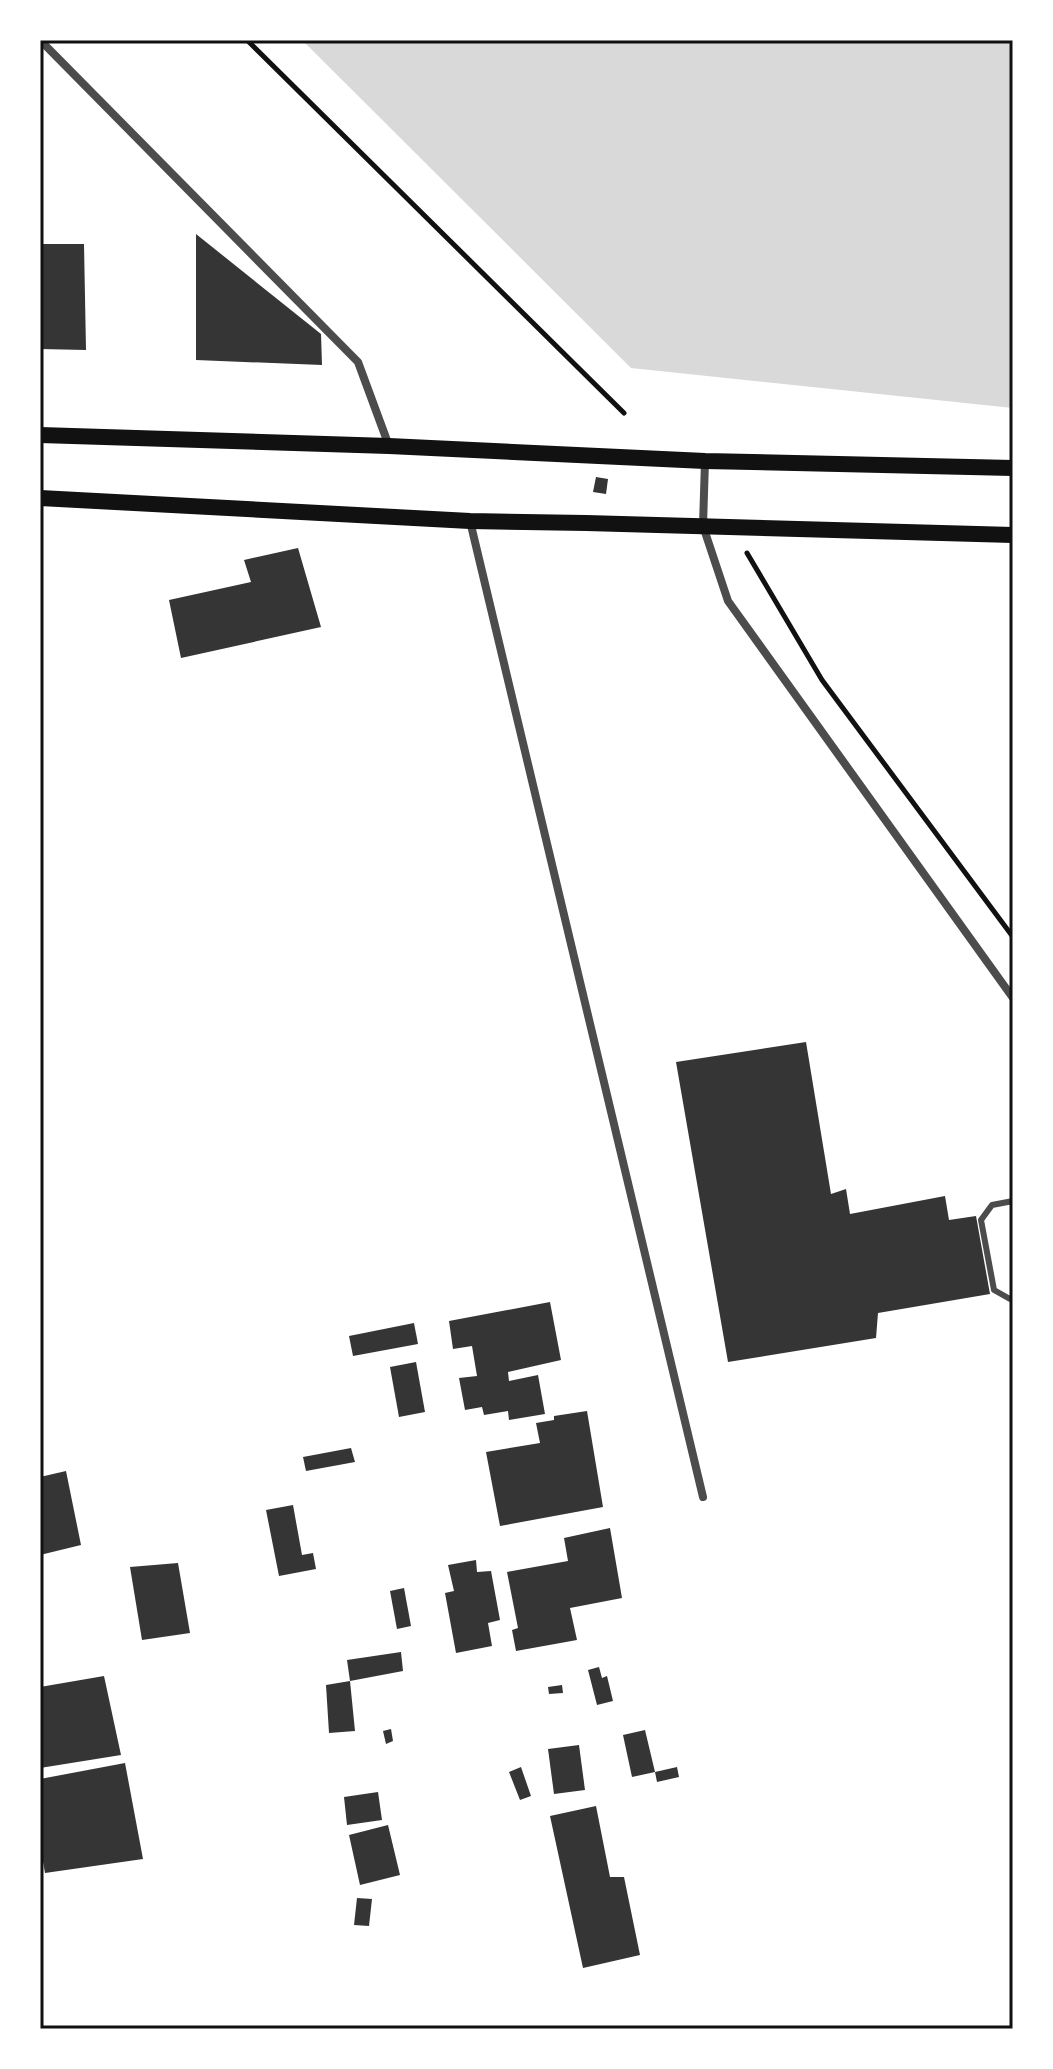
<svg xmlns="http://www.w3.org/2000/svg" width="1053" height="2069" viewBox="0 0 1053 2069" font-family="Commissioner,sans-serif">
<rect width="100%" height="100%" fill="#fff"/>
<polygon fill="#d9d9d9" points="302,40 1008,40 1013,42 1013,408 631,368"/>
<g fill="#353535">
<polygon points="196,234 321,334 322,365 196,360"/>
<polygon points="40,244 84,244 86,350 40,349"/>
<polygon points="596,477 608,479 606,494 593,492"/>
<polygon points="298,548 321,627 181,658 169,600 251,582 244,560"/>
<polygon points="806,1042 831,1194 846,1189 850,1214 945,1196 949,1220 976,1216 990,1294 878,1313 876,1338 728,1362 676,1062"/>
<polygon points="550,1302 561,1360 508,1372 509,1381 538,1375 545,1414 509,1420 508,1411 484,1415 482,1407 465,1410 459,1378 477,1376 472,1346 453,1349 449,1321"/>
<polygon points="414,1323 418,1344 353,1356 349,1336"/>
<polygon points="416,1362 425,1412 399,1417 390,1367"/>
<polygon points="587,1411 603,1507 500,1526 486,1452 540,1443 536,1423 554,1420 554,1416"/>
<polygon points="351,1448 355,1462 306,1471 303,1457"/>
<polygon points="66,1471 81,1545 40,1555 40,1477"/>
<polygon points="293,1505 302,1555 313,1553 316,1569 279,1576 266,1510"/>
<polygon points="610,1528 622,1598 570,1608 577,1640 516,1651 512,1630 518,1628 507,1572 568,1561 564,1538"/>
<polygon points="476,1560 477,1572 491,1571 500,1620 488,1623 492,1646 456,1653 445,1593 454,1591 448,1565"/>
<polygon points="178,1563 190,1633 142,1640 130,1567"/>
<polygon points="404,1588 411,1626 397,1629 390,1591"/>
<polygon points="401,1652 403,1671 350,1681 347,1660"/>
<polygon points="599,1667 602,1678 607,1676 613,1701 597,1705 588,1670"/>
<polygon points="104,1676 121,1755 40,1768 40,1687"/>
<polygon points="350,1681 355,1731 329,1733 326,1685"/>
<polygon points="562,1685 563,1693 549,1694 548,1687"/>
<polygon points="391,1729 393,1741 386,1744 383,1731"/>
<polygon points="645,1730 655,1772 632,1777 623,1735"/>
<polygon points="579,1745 585,1790 554,1794 548,1749"/>
<polygon points="125,1763 143,1859 45,1873 40,1844 40,1779"/>
<polygon points="521,1767 531,1796 520,1800 509,1772"/>
<polygon points="677,1767 679,1777 657,1782 655,1772"/>
<polygon points="378,1792 382,1820 347,1825 344,1797"/>
<polygon points="596,1806 610,1877 624,1877 640,1955 583,1968 550,1816"/>
<polygon points="388,1825 400,1875 360,1885 349,1835"/>
<polygon points="357,1898 372,1899 369,1926 354,1925"/>
</g>
<g fill="none" stroke-linecap="round" stroke-linejoin="round">
<g stroke="#111" stroke-width="5">
<polyline points="247,40 624,413"/>
<polyline points="747,553 822,680 1013,937"/>
</g>
<polyline stroke="#4c4c4c" stroke-width="6" points="1013,1201 992,1205 981,1220 994,1290 1010,1299 1013,1298"/>
<g stroke="#4c4c4c" stroke-width="8">
<polyline points="40,40 358,362 389,446"/>
<polyline points="705,461 703,526 728,601 1013,998"/>
<polyline points="470,521 703,1497"/>
</g>
<g stroke="#111" stroke-width="16">
<polyline points="40,435 389,446 705,461 1013,468"/>
<polyline points="40,498 470,521 586,523 1013,535"/>
</g>
</g>
<rect width="1053" height="2069" fill="none" stroke="#ffffff" stroke-width="84"/>
<rect x="42" y="42" width="969" height="1985" fill="none" stroke="#111" stroke-width="3"/>
</svg>
